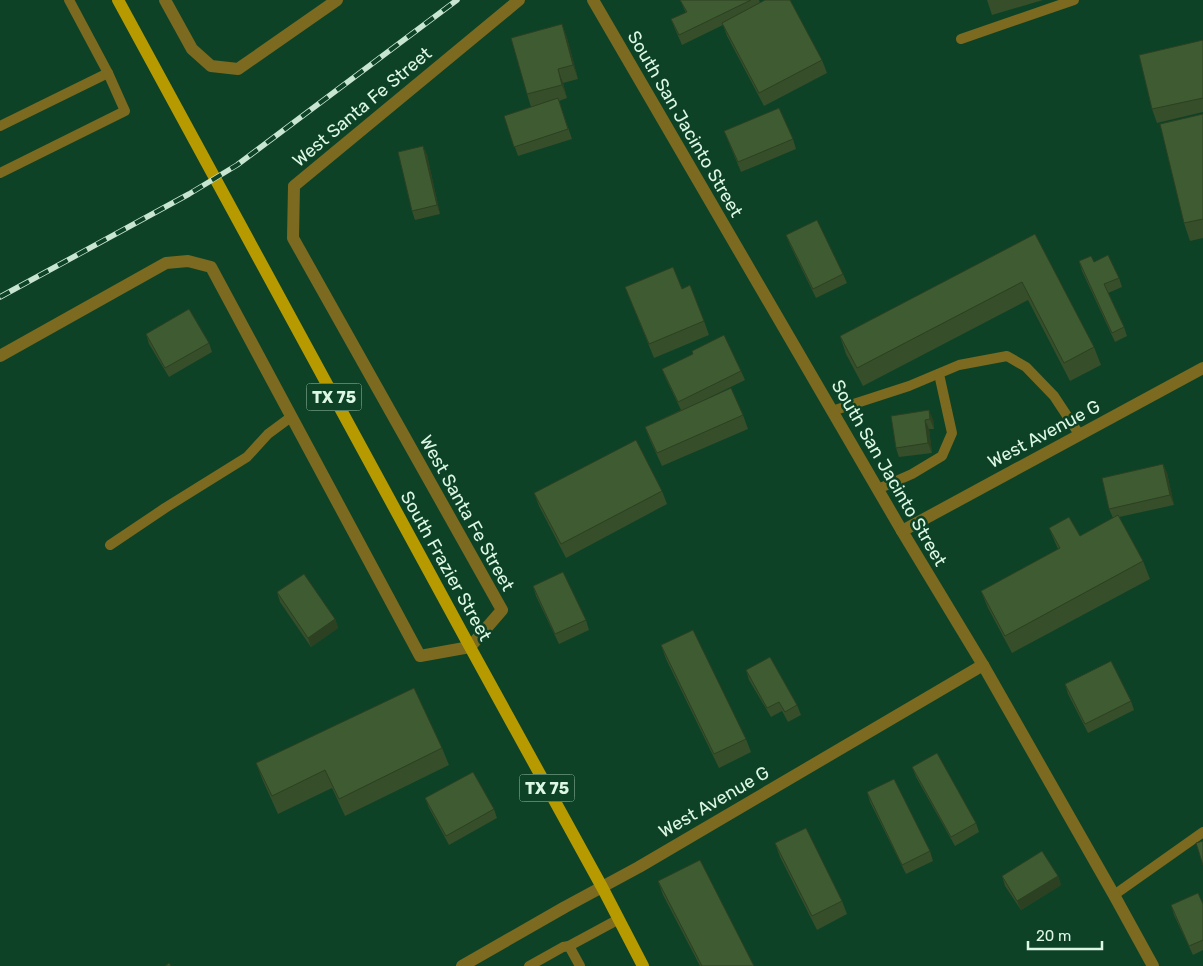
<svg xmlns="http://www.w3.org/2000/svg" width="1203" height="966" viewBox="0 0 1203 966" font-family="Rubik,sans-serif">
<rect width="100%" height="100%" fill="#0d4227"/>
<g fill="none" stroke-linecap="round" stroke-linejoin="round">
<g stroke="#7b6a1f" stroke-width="10">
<polyline points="961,39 1074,0"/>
<polyline points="0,126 108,73"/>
<polyline points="0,173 125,111 108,73 69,0"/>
<polyline points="832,411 909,386 959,365 1007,356 1026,367 1054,396 1079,434"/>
<polyline points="878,489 912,474 942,456 952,433 939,374"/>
<polyline points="110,545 165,508 247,457 268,434 291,417"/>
<polyline points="1114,895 1203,832"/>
<polyline points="569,946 619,919"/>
<polyline points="529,966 563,947 569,946 580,966"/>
</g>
<g stroke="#7b6a1f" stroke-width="12">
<polyline points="165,0 192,49 211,66 238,69 337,0"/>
<polyline points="593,0 902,531 983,665 1114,895 1153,966"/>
<polyline points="0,356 166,263 188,261 211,267 420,656 470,647 502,610 293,238 294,186 519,0"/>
<polyline points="902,531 1203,368"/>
<polyline points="462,966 565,907 639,867 983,665"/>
</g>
<polyline stroke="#b79a00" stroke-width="12" points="118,0 470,647 602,887 643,966"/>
<defs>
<polyline id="rail" points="0,297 189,194 237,165 457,0"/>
</defs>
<use href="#rail" stroke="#c8e5d2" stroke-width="5.5"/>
<use href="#rail" stroke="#0d4227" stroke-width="4" stroke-dasharray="11" stroke-linecap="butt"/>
</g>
<g fill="#364e2a">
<polygon points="680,0 759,0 760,3 822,60 827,73 764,106 727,36 723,25 682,45 675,29 671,19 686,13"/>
<polygon points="987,0 1043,0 992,15"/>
<polygon points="562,24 567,38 578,79 563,83 567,98 559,101 572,139 518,156 504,116 531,107 527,94"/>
<polygon points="1203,40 1203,112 1157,123 1152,109"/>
<polygon points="1203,114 1203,238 1190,241 1184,223"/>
<polygon points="724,131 793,139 796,149 741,172"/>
<polygon points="423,146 427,155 440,214 415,220 412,211"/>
<polygon points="1035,234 1094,347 1101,365 1070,381 1028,300 863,386 846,354 840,336"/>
<polygon points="786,235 843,274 847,283 816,298 790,245"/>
<polygon points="1079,261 1094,262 1119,278 1122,287 1108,293 1124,327 1127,336 1115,342 1082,271"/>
<polygon points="625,287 682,289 704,321 709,335 654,358"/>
<polygon points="146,334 209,343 212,352 169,377 149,344"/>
<polygon points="692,351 741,371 745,380 694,405 743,415 748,429 662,466 650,440 645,427 681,410 666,379 662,369 693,354"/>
<polygon points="891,416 933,419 934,429 929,429 932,453 899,457 896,448"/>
<polygon points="1163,464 1167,473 1174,505 1119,517 1143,561 1150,579 1012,653 988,608 981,591 1058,549 1049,528 1080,536 1113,518 1109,509"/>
<polygon points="662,491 667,504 566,558 539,506 534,493"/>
<polygon points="533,586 586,620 589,630 559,644 536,596"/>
<polygon points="277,592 335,619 338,628 311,647 280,602"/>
<polygon points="661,645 746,739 751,752 719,768 666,659"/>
<polygon points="746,670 797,705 801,715 788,722 782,711 771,717 749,680"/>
<polygon points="1065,684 1131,701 1134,710 1088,733 1068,694"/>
<polygon points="442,748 449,765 345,816 332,788 278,814 263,781 256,763"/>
<polygon points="912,767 976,823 979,832 955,846 916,777"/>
<polygon points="867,792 930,851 933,861 906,874 870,802"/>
<polygon points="425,798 494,809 497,818 449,845 429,808"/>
<polygon points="775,843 842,901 847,914 817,930 780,857"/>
<polygon points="1002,876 1058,876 1061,885 1021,910 1005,886"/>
<polygon points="658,881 754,966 700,966 663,895"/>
<polygon points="1203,904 1203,950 1193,955 1174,915 1171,905"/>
</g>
<g fill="#2c4022">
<polygon points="562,24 567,38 578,79 573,65"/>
<polygon points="558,69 563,83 567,98 562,85"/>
<polygon points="423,146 427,155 440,214 437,205"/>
<polygon points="929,410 933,419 934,429 930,419"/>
<polygon points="925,420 929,429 932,453 928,443"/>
<polygon points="1163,464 1167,473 1174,505 1170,495"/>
<polygon points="335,619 338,628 311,647 308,638"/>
<polygon points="1058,876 1061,885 1021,910 1017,901"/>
</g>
<g fill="#3f5b31" stroke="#2c4022">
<polygon points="680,0 751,0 679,35 671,19 687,12"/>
<polygon points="765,0 790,0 822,60 759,93 722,23"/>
<polygon points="562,24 573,65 558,69 562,85 527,94 511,38"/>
<polygon points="1203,40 1203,98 1152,109 1139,55"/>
<polygon points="558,98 568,129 514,147 504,116"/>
<polygon points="779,108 793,139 738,162 724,131"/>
<polygon points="1203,114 1203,219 1184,223 1160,124"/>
<polygon points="423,146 437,205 412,211 398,152"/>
<polygon points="817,220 843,274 813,289 786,235"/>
<polygon points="1035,234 1094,347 1064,363 1022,282 857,368 840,336"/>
<polygon points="1108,255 1119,278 1104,284 1124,327 1112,333 1079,261 1091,256 1094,262"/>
<polygon points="673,267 682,289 690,285 704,321 649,344 625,287"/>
<polygon points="189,309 209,343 165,368 146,334"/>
<polygon points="724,335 741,371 678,402 662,369 693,354 692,351"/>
<polygon points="731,388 743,415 657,453 645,427"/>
<polygon points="929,410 930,419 925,420 928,443 896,448 891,416"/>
<polygon points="636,440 662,491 561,544 534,493"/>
<polygon points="1163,464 1170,495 1109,509 1102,478"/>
<polygon points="1118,515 1143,561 1005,636 981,591 1060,548 1049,528 1069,517 1080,536"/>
<polygon points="563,572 586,620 555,634 533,586"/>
<polygon points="304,574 335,619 308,638 277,592"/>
<polygon points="693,630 746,739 714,754 661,645"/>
<polygon points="770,657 797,705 785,712 779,702 767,708 746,670"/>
<polygon points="1111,661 1131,701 1085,724 1065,684"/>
<polygon points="414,688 442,748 339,799 325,770 272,796 256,763"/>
<polygon points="937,753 976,823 951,837 912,767"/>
<polygon points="473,772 494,809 446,836 425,798"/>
<polygon points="894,779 930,851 902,865 867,792"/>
<polygon points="806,828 842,901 812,916 775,843"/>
<polygon points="1203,841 1203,865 1196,843"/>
<polygon points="1042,851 1058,876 1017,901 1002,876"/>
<polygon points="700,860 754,966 702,966 658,881"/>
<polygon points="1198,893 1203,904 1203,940 1189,946 1171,905"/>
<polygon points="169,963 171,966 165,966"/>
</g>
<g text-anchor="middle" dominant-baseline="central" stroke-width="5" stroke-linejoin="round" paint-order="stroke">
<g fill="#0d4227" stroke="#9fc1ac" stroke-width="1">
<rect x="306.5" y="383.5" width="55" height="27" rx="4"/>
<rect x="519.5" y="774.5" width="55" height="27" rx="4"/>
</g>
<g font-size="16" font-weight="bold" fill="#ddf7e5">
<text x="334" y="397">TX 75</text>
<text x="547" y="788">TX 75</text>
</g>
<g font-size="18" fill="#ddf7e5" stroke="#0d4227">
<text transform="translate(362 107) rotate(-40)">West Santa Fe Street</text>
<text transform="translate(685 124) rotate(60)">South San Jacinto Street</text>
<text transform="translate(1044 434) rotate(-28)">West Avenue G</text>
<text transform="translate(889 473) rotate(60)">South San Jacinto Street</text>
<text transform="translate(467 513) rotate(61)">West Santa Fe Street</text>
<text transform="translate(446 566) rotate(61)">South Frazier Street</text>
<text transform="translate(714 802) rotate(-30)">West Avenue G</text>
</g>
</g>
<path d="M1028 941v8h74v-8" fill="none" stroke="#ddf7e5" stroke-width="2.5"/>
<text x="1036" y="941" font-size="15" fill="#ddf7e5" stroke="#0d4227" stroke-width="4" paint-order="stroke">20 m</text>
</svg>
